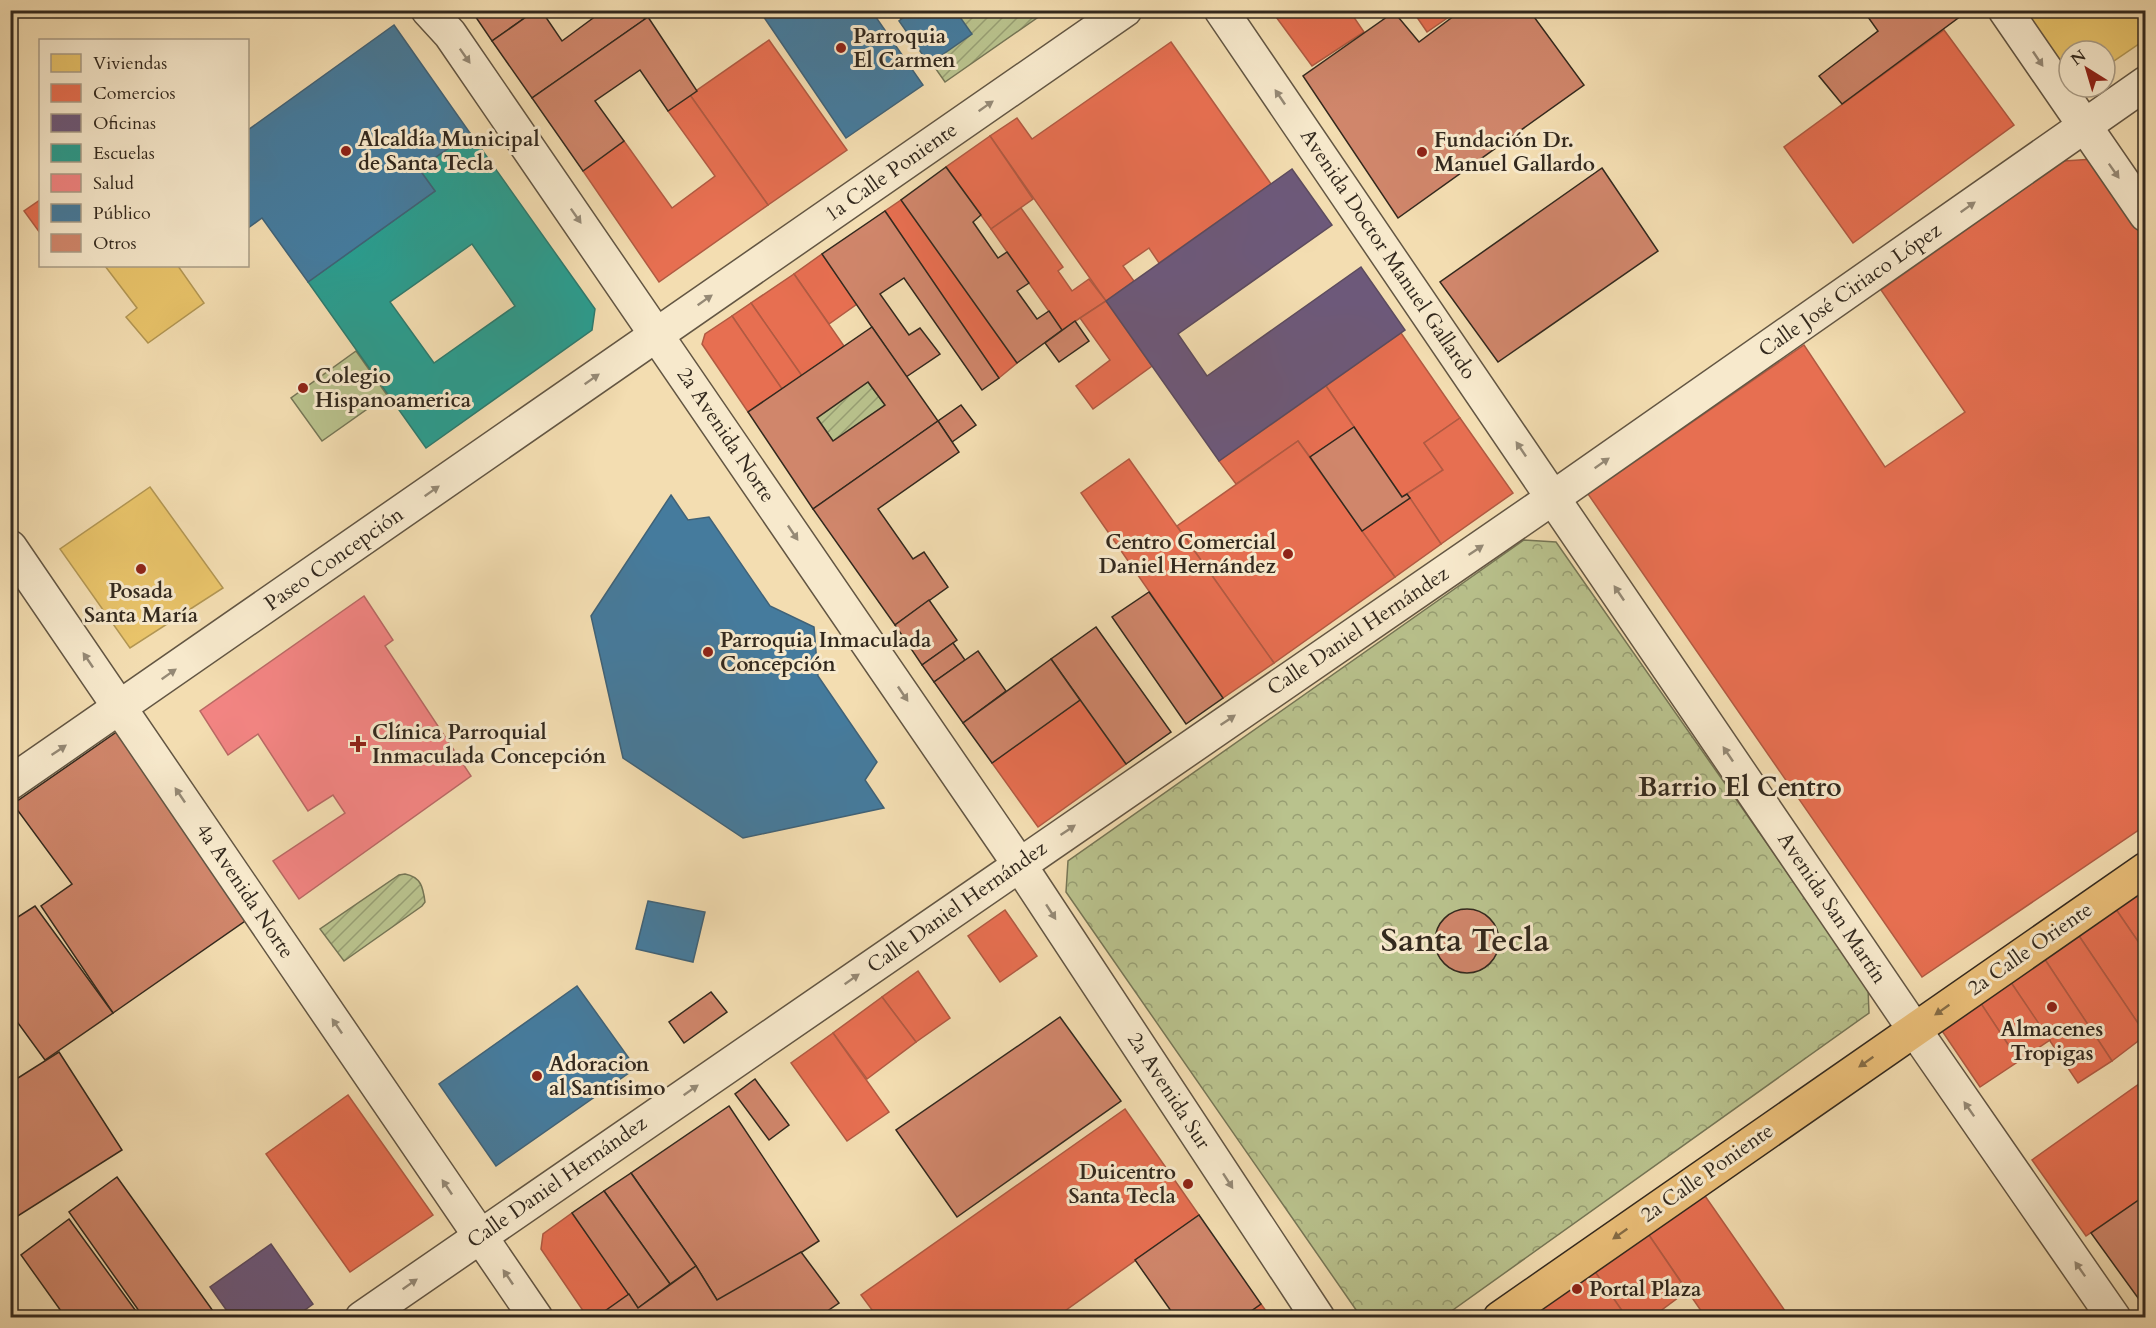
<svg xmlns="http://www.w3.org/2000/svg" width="2156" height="1328" viewBox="0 0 2156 1328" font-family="Cardo,serif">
<defs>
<pattern id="park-crowns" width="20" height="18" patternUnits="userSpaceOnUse" patternTransform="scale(1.5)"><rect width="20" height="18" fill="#b9c28d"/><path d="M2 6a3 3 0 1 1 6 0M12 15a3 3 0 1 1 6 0" fill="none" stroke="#979e73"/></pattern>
<pattern id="garden-furrows" width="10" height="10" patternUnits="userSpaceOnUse" patternTransform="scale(1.5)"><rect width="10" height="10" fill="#b9c28d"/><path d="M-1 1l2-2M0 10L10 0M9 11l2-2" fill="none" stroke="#979e73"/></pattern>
</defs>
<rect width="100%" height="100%" fill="#f3ddb1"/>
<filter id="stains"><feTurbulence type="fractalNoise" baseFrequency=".00333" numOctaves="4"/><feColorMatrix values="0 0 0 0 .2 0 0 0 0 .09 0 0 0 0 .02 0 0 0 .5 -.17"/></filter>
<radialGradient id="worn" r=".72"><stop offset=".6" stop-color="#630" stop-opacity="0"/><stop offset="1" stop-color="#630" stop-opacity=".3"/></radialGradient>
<polygon fill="#b9c28d" stroke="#767656" stroke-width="1.5" points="356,351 387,395 322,441 291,398"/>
<polygon fill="url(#park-crowns)" stroke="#767656" stroke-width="1.5" points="1524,540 1556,542 1868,988 1869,1013 1443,1317 1361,1317 1066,892 1068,861"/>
<g fill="url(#garden-furrows)" stroke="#767656" stroke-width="1.5">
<polygon points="955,11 1047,11 945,82 931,62"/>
<polygon points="868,382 885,405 833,441 817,418"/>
<path d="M405 874C421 877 423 887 425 902L422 906 344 961 320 929 399 875Z"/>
</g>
<g fill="#e9c46a" stroke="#b29653" stroke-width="1.5">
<polygon points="2038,10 2146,10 2146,39 2105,67 2105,51 2069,51 2069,81 2026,19"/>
<polygon points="105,266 178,266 204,303 148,343 126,317 137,308"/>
<polygon points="150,487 223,588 130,648 60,549"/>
</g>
<g fill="#e76f51" stroke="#b15a42" stroke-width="1.5">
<polygon points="1271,10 1349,10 1364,32 1312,66"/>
<polygon points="1412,10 1459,10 1427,32"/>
<polygon points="1944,30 2014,125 1853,243 1784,147"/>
<polygon points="769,40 847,150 768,205 690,95"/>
<polygon points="1171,42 1271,184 1159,263 1149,248 1123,266 1134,281 1106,301 990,136 1017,118 1032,139"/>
<polygon points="690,95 768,205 659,282 583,171 624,141 672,208 715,176 668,111"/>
<polygon points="990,136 1033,199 991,229 946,167"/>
<polygon points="2094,159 2146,235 2146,825 1922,977 1588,494 1804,345 1885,467 1965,412 1881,290 2064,161"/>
<polygon points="40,200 40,233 24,211"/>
<polygon points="901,200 1017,363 999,378 885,211"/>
<polygon points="1021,208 1063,267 1058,271 1072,291 1089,279 1106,301 1062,330 991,229"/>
<polygon points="822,254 857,304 829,324 794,274"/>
<polygon points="794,274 844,346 802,376 751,303"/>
<polygon points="1106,301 1152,366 1093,409 1076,386 1110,360 1080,318"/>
<polygon points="751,303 802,376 782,389 732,316"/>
<polygon points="732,316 782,389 748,412 702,344 705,334"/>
<polygon points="1401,333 1460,418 1424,443 1443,470 1402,497 1326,386"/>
<polygon points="1326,386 1354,427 1310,457 1298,441 1236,484 1219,461"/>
<polygon points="1460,418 1513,493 1441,544 1407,494 1443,470 1424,443"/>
<polygon points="1298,441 1395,577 1274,663 1177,526"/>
<polygon points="1129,459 1274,663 1223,698 1081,493"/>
<polygon points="1410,498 1441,544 1395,577 1362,531"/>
<polygon points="1080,700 1126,764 1038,827 992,763"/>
<polygon points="2146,882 2146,953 2113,905"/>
<polygon points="2113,905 2146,953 2146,1035 2075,930"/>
<polygon points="1005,910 1037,956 1000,982 968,936"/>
<polygon points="2075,930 2146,1035 2112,1061 2040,952"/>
<polygon points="2040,952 2112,1061 2078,1083 2006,975"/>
<polygon points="918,971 950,1018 916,1042 882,997"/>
<polygon points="2006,975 2050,1040 2019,1061 1976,996"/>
<polygon points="1976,996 2019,1061 1980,1087 1936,1022"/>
<polygon points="882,997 916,1042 867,1079 833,1033"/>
<polygon points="833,1033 889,1112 847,1141 791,1063"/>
<polygon points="2146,1079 2146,1195 2086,1236 2032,1160"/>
<polygon points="348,1095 433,1215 350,1272 266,1154"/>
<polygon points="1125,1109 1199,1215 1055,1318 878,1318 861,1295"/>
<polygon points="1696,1183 1790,1318 1706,1318 1640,1222"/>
<polygon points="572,1213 629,1294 595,1318 588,1318 541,1249 543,1234"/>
<polygon points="1640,1222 1687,1291 1651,1318 1627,1318 1587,1260"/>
<polygon points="1587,1260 1627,1318 1506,1318"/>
<polygon points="1261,1304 1271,1318 1241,1318 1246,1314"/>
</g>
<g fill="#6d597a" stroke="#5c4b5e" stroke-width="1.5">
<polygon points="1292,169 1332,225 1178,334 1207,376 1361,267 1405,330 1219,461 1106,301"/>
<polygon points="271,1244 313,1304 294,1318 232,1318 210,1287"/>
</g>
<path fill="#2a9d8f" stroke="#2d7a6d" stroke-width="1.5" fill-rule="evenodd" d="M470 133 595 309 592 330 426 448 308 282 435 191 419 169ZM472 244 515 306 434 363 390 302Z"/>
<polygon fill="#f28482" stroke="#b96964" stroke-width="1.5" points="364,596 393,640 385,646 471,776 299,899 273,861 345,813 333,795 308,811 258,734 228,755 200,711"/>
<g fill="#457b9d" stroke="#406277" stroke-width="1.5">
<polygon points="759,10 871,10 923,85 846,138"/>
<polygon points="895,10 913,10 901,19"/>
<polygon points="913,10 955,10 972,34 929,64 899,21"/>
<polygon points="394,25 470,133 419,169 435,191 308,282 262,218 248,228 248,130"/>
<polygon points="671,495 688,520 709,517 770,606 814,627 818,676 877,762 865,780 884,808 743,838 623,758 591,616"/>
<polygon points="648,901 705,912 693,962 636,949"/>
<polygon points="577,986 636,1068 496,1166 439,1084"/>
</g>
<g fill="#d0866b" stroke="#33291e" stroke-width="1.5" fill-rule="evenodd">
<polygon points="471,10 536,10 492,41"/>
<polygon points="536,10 541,10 562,41 604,10 639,10 645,19 532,98 492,41"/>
<polygon points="1462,10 1529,10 1584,85 1398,218 1303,76 1394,12 1419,42"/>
<polygon points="1863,10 1969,10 1842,104 1819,76 1878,31"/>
<polygon points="648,17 697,91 668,111 640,70 595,101 624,141 583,171 532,98"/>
<polygon points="946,167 981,215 973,222 998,258 1007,252 1029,283 1017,291 1037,319 1049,311 1062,330 1017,363 901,200"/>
<polygon points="1602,168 1658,251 1498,362 1440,282"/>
<polygon points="885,211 999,378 982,390 904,278 880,294 909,335 920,328 940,354 906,377 822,254"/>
<polygon points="1075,321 1089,341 1059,362 1045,343"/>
<path d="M872 327 938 421 813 509 748 412ZM868 382 885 405 833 441 817 418Z"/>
<polygon points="961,405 976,425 952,442 938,421"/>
<polygon points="938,421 959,452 878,509 913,559 924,552 948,587 895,625 813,509"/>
<polygon points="1354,427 1402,497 1407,494 1410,498 1362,531 1310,457"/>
<polygon points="1149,592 1223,698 1186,724 1112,617"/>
<polygon points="929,600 957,640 922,665 895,625"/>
<polygon points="1096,627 1171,732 1126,764 1051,659"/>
<polygon points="953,643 965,660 934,682 922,665"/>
<polygon points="978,651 1006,691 963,723 934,682"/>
<polygon points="1051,659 1080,700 992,763 963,723"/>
<polygon points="118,731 248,919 113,1013 41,906 72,884 13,804"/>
<polygon points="35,906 113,1013 45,1060 10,1012 10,922"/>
<circle cx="1467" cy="941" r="32"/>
<polygon points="711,992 727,1012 684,1043 669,1022"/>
<polygon points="1060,1017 1121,1101 957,1217 896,1130"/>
<polygon points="59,1052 122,1150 13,1219 10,1216 10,1083"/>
<polygon points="755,1079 789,1125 769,1140 735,1094"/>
<polygon points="729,1106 819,1241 720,1305 696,1266 631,1173"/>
<polygon points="631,1173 696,1266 670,1284 604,1191"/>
<polygon points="117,1177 218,1318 144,1318 69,1212"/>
<polygon points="604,1191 670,1284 638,1308 572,1213"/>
<polygon points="2146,1195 2146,1309 2091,1233"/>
<polygon points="1199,1215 1261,1304 1241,1318 1176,1318 1135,1260"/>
<polygon points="69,1219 141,1318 66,1318 21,1255"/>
<polygon points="801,1252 839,1303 817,1318 595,1318 629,1294 638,1308 696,1266 717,1300"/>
</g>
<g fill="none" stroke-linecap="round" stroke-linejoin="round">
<defs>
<g id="minor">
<polyline points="428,10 450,34 1019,864 1318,1318"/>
<polyline points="1221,10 1914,1029 2114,1318"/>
<polyline points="2005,10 2146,215"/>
<polyline points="10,547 536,1318"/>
<polyline points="10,783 1125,10"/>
</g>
<polyline id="tertiary" points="362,1318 1554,497 2146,83"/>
<polyline id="primary" points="1500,1318 2146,869"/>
</defs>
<use href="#minor" stroke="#635643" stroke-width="36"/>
<use href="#tertiary" stroke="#635643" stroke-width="36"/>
<use href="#primary" stroke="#33291e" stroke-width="36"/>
<use href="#minor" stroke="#f7e9cc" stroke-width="33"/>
<use href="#tertiary" stroke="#f7e9cc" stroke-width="33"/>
<use href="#primary" stroke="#eabe78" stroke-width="33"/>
</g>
<defs><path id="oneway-solid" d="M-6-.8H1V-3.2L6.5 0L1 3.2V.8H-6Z" transform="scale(1.5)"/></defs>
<g fill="#958975">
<use href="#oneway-solid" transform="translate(465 56) rotate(55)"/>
<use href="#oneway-solid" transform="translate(2038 59) rotate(56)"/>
<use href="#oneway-solid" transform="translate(1280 97) rotate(-124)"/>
<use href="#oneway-solid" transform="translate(986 106) rotate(-35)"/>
<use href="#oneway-solid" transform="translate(2114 171) rotate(55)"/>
<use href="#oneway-solid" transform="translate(1968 207) rotate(-35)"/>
<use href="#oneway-solid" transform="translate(576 216) rotate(55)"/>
<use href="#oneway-solid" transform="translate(705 300) rotate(-35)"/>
<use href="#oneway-solid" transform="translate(592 379) rotate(-35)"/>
<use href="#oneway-solid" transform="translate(1521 449) rotate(-124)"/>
<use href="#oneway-solid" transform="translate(1602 463) rotate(-35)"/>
<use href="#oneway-solid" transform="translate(432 491) rotate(-35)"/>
<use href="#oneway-solid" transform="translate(793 533) rotate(56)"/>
<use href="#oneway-solid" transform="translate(1476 550) rotate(-34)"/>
<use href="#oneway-solid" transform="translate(1619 593) rotate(-124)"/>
<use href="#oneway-solid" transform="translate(88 660) rotate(-124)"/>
<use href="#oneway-solid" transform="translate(169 674) rotate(-35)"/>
<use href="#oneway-solid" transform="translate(903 694) rotate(56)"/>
<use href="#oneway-solid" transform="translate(1228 720) rotate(-34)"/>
<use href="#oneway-solid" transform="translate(59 750) rotate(-34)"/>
<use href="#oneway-solid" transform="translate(1728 754) rotate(-124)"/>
<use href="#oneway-solid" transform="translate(180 795) rotate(-124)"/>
<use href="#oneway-solid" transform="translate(1068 830) rotate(-34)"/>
<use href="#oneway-solid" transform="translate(1051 912) rotate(57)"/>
<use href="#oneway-solid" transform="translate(852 979) rotate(-35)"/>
<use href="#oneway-solid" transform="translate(337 1026) rotate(-124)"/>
<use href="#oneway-solid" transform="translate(691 1090) rotate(-35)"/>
<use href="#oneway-solid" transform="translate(1969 1109) rotate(-125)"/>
<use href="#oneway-solid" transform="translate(1228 1181) rotate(57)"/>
<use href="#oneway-solid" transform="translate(447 1187) rotate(-124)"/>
<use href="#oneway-solid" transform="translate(2080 1269) rotate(-125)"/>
<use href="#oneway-solid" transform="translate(508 1277) rotate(-124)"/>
<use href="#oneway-solid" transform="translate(410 1284) rotate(-35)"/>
</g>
<g fill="#856c46">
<use href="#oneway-solid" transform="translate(1942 1010) rotate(145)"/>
<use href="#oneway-solid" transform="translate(1866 1062) rotate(145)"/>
<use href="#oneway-solid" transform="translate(1620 1234) rotate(145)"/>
</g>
<g fill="#8f2418" stroke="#f7e9cc" stroke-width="2">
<circle cx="841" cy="48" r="6"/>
<circle cx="346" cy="151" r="6"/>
<circle cx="1422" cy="152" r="6"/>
<circle cx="303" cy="388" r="6"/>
<circle cx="1288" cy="554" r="6"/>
<circle cx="141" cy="569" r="6"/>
<circle cx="708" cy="652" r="6"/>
<path d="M355 735h6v6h6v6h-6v6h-6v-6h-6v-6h6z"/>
<circle cx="2052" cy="1007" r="6"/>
<circle cx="537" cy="1076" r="6"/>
<circle cx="1188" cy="1184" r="6"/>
<circle cx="1577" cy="1289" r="6"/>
</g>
<g text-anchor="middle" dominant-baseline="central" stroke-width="6" stroke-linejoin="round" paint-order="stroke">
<g font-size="21" font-weight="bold" fill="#33291e" stroke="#f7e9cc" text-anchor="start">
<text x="853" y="36">Parroquia<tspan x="853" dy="24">El Carmen</tspan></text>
<text x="358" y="139">Alcaldía Municipal<tspan x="358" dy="24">de Santa Tecla</tspan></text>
<text x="1434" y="140">Fundación Dr.<tspan x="1434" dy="24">Manuel Gallardo</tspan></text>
<text x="315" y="376">Colegio<tspan x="315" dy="24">Hispanoamerica</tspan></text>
<text x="1276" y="542" text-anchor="end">Centro Comercial<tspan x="1276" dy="24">Daniel Hernández</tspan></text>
<text x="141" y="591" text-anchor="middle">Posada<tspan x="141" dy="24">Santa María</tspan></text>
<text x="720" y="640">Parroquia Inmaculada<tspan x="720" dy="24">Concepción</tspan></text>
<text x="372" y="732">Clínica Parroquial<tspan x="372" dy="24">Inmaculada Concepción</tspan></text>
<text x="2052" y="1029" text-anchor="middle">Almacenes<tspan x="2052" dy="24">Tropigas</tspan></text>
<text x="549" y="1064">Adoracion<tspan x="549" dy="24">al Santisimo</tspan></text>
<text x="1176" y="1172" text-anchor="end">Duicentro<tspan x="1176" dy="24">Santa Tecla</tspan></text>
<text x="1589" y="1289">Portal Plaza</text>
</g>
<g font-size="21" fill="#33291e" stroke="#f7e9cc">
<text transform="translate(891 172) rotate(-35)">1a Calle Poniente</text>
<text transform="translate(1388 254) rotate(56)">Avenida Doctor Manuel Gallardo</text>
<text transform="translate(1850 290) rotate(-35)">Calle José Ciriaco López</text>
<text transform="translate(726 435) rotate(56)">2a Avenida Norte</text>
<text transform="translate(334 559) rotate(-35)">Paseo Concepción</text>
<text transform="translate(1358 631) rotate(-34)">Calle Daniel Hernández</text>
<text transform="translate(245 891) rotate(56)">4a Avenida Norte</text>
<text transform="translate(957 907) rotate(-35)">Calle Daniel Hernández</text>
<text transform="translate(1832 908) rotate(56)">Avenida San Martín</text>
<text transform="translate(2030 949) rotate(-35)">2a Calle Oriente</text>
<text transform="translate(1169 1091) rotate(57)">2a Avenida Sur</text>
<text transform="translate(1707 1173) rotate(-35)">2a Calle Poniente</text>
<text transform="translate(557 1182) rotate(-35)">Calle Daniel Hernández</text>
</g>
<g font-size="27" font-weight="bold" fill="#33291e" stroke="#f7e9cc">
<text x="1740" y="787">Barrio El Centro</text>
</g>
<g font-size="33" font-weight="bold" fill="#33291e" stroke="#f7e9cc">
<text x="1465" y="940">Santa Tecla</text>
</g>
</g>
<rect width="2156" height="1328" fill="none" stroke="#f3ddb1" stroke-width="36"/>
<rect x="12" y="12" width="2132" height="1304" fill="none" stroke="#33291e" stroke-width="3"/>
<rect x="18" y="18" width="2120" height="1292" fill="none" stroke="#33291e" stroke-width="1.5"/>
<rect x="39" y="39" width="210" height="228" fill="#f7e9cc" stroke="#a99c86" stroke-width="1.5"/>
<rect x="51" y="54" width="30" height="18" fill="#e9c46a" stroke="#a99c86" stroke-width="1.5"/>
<text x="93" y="69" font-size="18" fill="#33291e">Viviendas</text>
<rect x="51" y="84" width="30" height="18" fill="#e76f51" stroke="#a99c86" stroke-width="1.5"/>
<text x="93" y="99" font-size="18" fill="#33291e">Comercios</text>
<rect x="51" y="114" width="30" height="18" fill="#6d597a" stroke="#a99c86" stroke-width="1.5"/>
<text x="93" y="129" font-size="18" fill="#33291e">Oficinas</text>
<rect x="51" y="144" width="30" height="18" fill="#2a9d8f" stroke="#a99c86" stroke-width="1.5"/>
<text x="93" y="159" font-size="18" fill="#33291e">Escuelas</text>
<rect x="51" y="174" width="30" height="18" fill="#f28482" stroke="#a99c86" stroke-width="1.5"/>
<text x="93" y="189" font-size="18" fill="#33291e">Salud</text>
<rect x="51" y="204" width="30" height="18" fill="#457b9d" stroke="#a99c86" stroke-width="1.5"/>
<text x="93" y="219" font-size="18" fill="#33291e">Público</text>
<rect x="51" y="234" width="30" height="18" fill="#d0866b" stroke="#a99c86" stroke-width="1.5"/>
<text x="93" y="249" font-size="18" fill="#33291e">Otros</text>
<g transform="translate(2087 69) rotate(323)"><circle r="28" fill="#f7e9cc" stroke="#a99c86" stroke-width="1.5"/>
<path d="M0-4.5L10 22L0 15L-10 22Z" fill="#8f2418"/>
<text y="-9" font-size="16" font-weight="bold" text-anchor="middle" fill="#33291e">N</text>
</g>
<rect width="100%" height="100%" filter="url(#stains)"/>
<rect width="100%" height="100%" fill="url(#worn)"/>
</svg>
